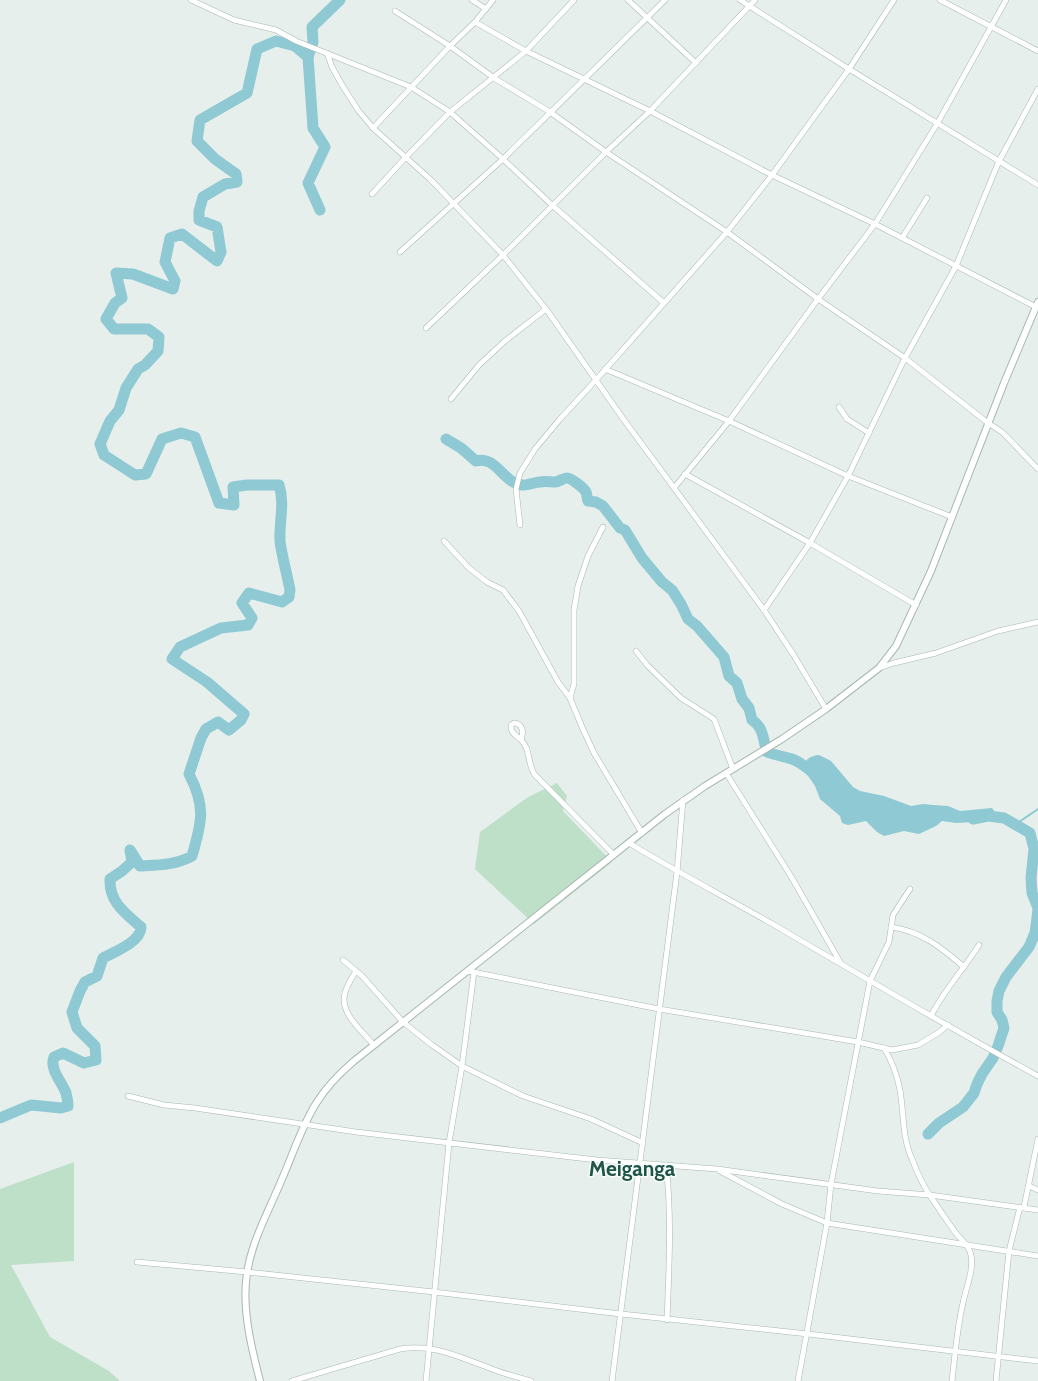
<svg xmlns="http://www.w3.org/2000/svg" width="1038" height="1381" viewBox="0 0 1038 1381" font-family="Cabin,sans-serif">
<rect width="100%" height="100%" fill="#e6efeb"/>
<g fill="#bfe0c8">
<polygon points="557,783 567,796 563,811 612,862 534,924 475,869 480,832 528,797"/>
<polygon points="74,1162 74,1261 11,1265 50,1337 109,1371 120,1381 0,1381 0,1189"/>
</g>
<path fill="#8ec9d4" d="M819 755 831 761 853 787 860 791 884 796 911 806 923 804 933 805 948 806 960 811 992 808 995 812V815L973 822 956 823 942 821 936 826 919 834 904 831 884 836 877 832 866 821 848 825 842 823 840 816 820 799 815 786 804 770C804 760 809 756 819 755Z"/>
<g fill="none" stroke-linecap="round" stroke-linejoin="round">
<g stroke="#8ec9d4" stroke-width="2">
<polyline points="1016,824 1038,809"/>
<polyline points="1034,849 1038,850"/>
</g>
<g stroke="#8ec9d4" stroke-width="11">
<polyline points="308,57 313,42 312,27 340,0"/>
<path d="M446 439 461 448 476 461C496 455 503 483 522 485 528 486 534 482 540 482 545 481 550 482 555 482 559 482 563 478 567 478 571 478 584 488 586 492 587 495 587 498 588 501L596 502 603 506 620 528 625 530 642 558 662 582 672 590 681 604 688 619 697 626 724 657 729 676 737 683 742 699 749 708 752 720C764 727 763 741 767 752 777 756 783 756 792 759 801 762 808 769 816 775"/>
<path d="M0 1118 31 1105 61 1108 68 1106C68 1102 67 1097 66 1093 62 1082 49 1069 54 1057L63 1053 84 1063 96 1060 95 1046 77 1028 72 1012 80 991 85 982 97 976 103 958C114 952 141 942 141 927 125 913 109 902 110 879L122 871 132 862 130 850 140 866C159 865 176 865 192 856 202 822 206 806 189 774L201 738 206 729 218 722 229 730 241 720 244 714 207 682 172 659 180 647 221 628 248 625 252 618 242 603 249 593 282 602 289 597 290 590C287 574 282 557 280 541 279 522 285 503 279 485H247L233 487 234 505 219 503 195 437 181 433 162 439 146 474 135 475 104 455 100 444 110 421 119 410 126 388 138 369 145 365 158 351 159 337 148 329H114L106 319 115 303 122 298 116 273 133 274 173 289 175 281 165 262 170 238 182 234 217 261 221 252 217 227 199 220V211L203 197 225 184 237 182 236 174 215 159 197 141 200 120 247 93 257 49 276 41 295 46 308 57 313 128 325 147 308 183 320 210"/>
<polyline points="928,1134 939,1123 963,1107 974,1093 977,1084 982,1074 993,1058 998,1046 1004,1028 1002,1020 997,1012 997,1001 999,991 1006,977 1029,947 1035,933 1037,918 1038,908 1032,893 1031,878 1034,849 1030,833 1004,818 988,816 973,819"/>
</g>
<defs>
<g id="minor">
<polyline points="191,0 234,20 276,30 296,41 411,87 450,112 503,159 552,205 664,303"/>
<polyline points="472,0 486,9"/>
<polyline points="628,0 696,63"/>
<polyline points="740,0 849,69 1038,185"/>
<polyline points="940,0 1038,51"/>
<polyline points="395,11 450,46 494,78 550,112 606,152 727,232 818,299 905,358 988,423 1002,432 1038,469"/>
<polyline points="475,22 526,51 650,111 772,175 875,224 1036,307"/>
<polyline points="327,53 332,67 342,85 358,110 373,128 431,180 503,255 546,309 624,420 764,610 793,654 826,709"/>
<polyline points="373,128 450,46 475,22 493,0"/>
<polyline points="372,194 406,157 450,112 526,51 574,0"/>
<polyline points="902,238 927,198"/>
<polyline points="400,252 503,159 665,0"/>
<polyline points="426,328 503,255 606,152 650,111 755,0"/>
<polyline points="605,369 729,421 848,476 952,517"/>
<polyline points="451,399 479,365 505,341 546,309"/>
<polyline points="839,407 847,419 869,433"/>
<polyline points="685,474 810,543 916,605"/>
<polyline points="674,488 729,421 818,299 875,224 937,124 1006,0"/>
<polyline points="520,525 516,489 520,473 535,449 560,419 596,380 727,232 772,175 849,69 894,0"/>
<polyline points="444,541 469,568 487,582 503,590 519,611 558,682 570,698 582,727 594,753 642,833"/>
<polyline points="764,610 810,543 848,476 905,358 956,266 999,161 1038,89"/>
<polyline points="636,651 648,666 681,698 714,719 733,769"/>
<polyline points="879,668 894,663 936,653 998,631 1038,622"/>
<polyline points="570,698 574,684 574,610 578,586 588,556 603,527"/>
<path d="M521 740C524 732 523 724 514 723L511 725C510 733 516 735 521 740 531 749 527 764 535 775L614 855"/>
<polyline points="726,773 792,878 840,962"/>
<path d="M629 843C677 872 727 898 776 926 863 977 950 1028 1038 1076"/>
<path d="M891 927C921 931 942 948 964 967"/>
<polyline points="343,960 362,976 403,1022 432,1045 462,1066 523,1096 591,1119 643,1143"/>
<path d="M356 971C352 978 347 985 345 993 339 1013 363 1032 374 1045"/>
<polyline points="468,971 659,1009 858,1042 892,1050 918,1045 938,1033 948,1025"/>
<path d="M931 1016C944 990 964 969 979 945"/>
<path d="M884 1048C892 1061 897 1075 900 1090 904 1114 902 1137 912 1159 917 1172 923 1186 931 1197 939 1209 947 1221 955 1232 961 1240 969 1245 971 1255 974 1271 966 1287 963 1303 957 1328 955 1355 952 1381"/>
<polyline points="128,1096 164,1105 195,1108 356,1132 597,1160 717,1169 878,1191 930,1195 1038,1210"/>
<path d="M666 1165C672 1215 669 1269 667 1320"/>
<polyline points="720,1171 782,1204 827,1223 1038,1256"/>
<polyline points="1029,1186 1038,1190"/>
<polyline points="1024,1207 1038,1139"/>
<polyline points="137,1262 247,1272 434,1292 621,1314 808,1334 1038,1361"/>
<path d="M292 1381 400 1349C434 1344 456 1356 487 1367 501 1373 516 1377 531 1381"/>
<polyline points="426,1381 449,1143 462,1066 474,972"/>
<polyline points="612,1381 677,872 683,800"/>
<polyline points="798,1381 827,1223 831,1184 870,981 889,942 893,915 910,889"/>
<polyline points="996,1381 1009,1251 1020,1207"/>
</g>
<path id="tertiary" d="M260 1381C252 1350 243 1314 246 1282 249 1245 268 1213 282 1179 293 1154 302 1125 317 1102 327 1086 340 1073 354 1061L665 814 705 786 782 739 826 709 879 668 896 646 931 571 1004 383 1038 302"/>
</defs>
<use href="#minor" stroke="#a8b8b2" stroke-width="6"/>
<use href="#tertiary" stroke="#a8b8b2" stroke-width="8"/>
<use href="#minor" stroke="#fff" stroke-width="5"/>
<use href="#tertiary" stroke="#fff" stroke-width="6"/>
</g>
<g text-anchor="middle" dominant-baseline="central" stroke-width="3" stroke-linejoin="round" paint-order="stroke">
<g font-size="21" font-weight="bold" fill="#1f5548" stroke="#f7fbf9">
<text x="632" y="1168">Meiganga</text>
</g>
</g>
</svg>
